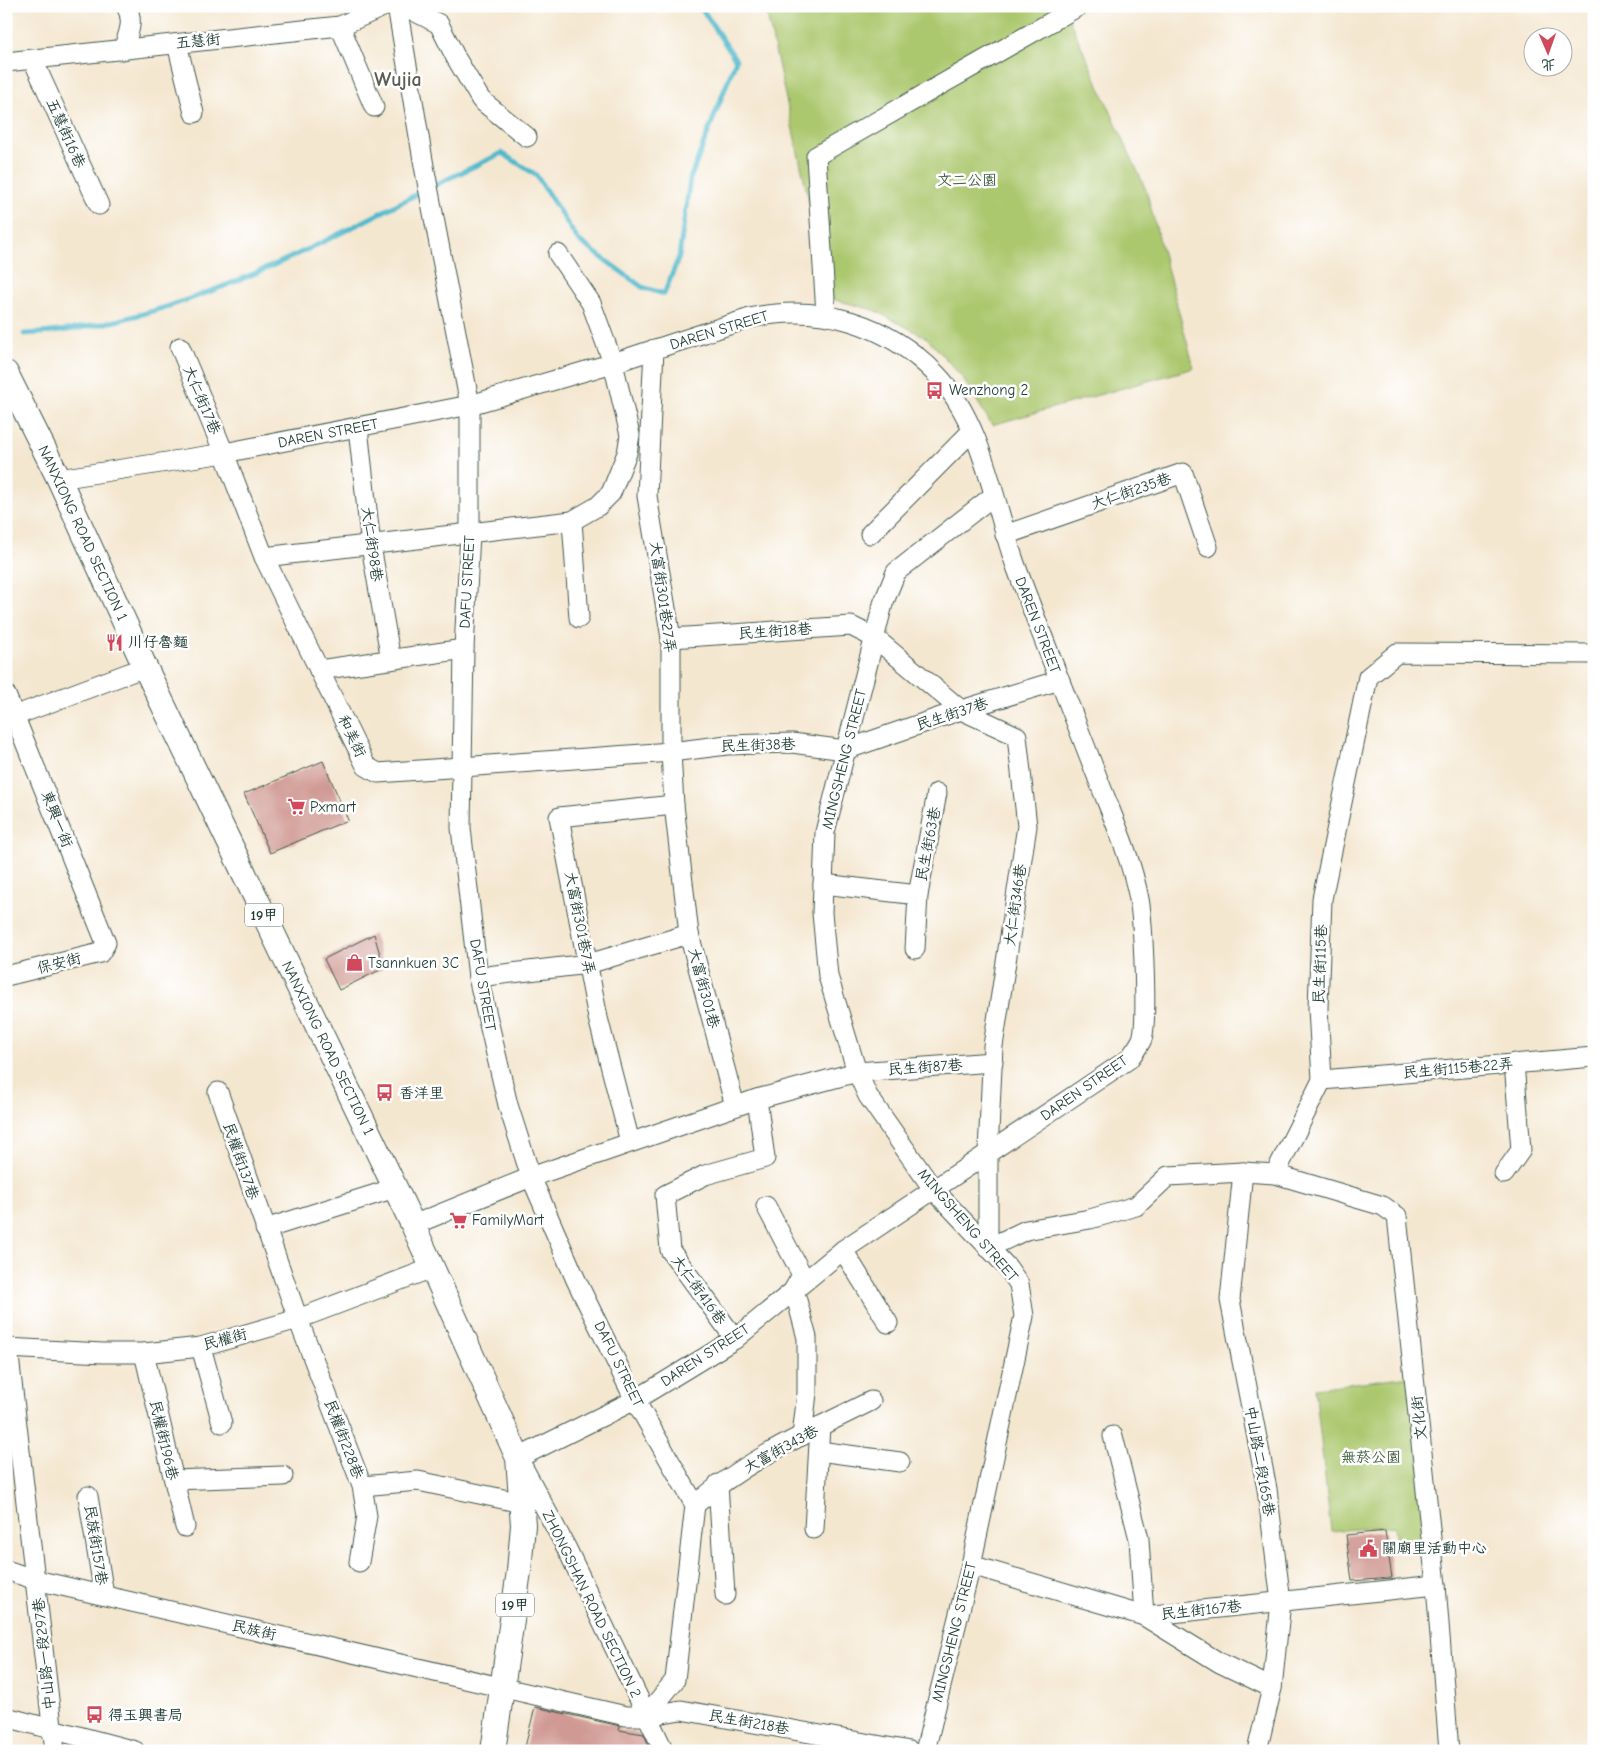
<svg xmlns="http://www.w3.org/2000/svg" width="1600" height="1757" viewBox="0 0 1600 1757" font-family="'Comic Neue','LXGW WenKai TC',sans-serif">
<rect width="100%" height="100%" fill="#fff"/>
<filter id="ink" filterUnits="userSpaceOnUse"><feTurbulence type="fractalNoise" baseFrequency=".02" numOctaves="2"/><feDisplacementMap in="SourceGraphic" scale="10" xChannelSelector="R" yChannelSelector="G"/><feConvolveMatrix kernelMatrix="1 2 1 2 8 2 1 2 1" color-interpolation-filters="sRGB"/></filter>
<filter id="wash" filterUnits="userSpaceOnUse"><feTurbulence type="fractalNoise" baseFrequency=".0096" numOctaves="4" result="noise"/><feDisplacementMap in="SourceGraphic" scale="20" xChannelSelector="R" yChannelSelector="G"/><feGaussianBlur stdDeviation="1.12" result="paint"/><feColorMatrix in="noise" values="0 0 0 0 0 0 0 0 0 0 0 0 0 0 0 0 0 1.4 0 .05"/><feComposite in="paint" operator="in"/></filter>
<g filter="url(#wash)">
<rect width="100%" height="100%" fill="#f4e7d0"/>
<g fill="#acc86e" stroke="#668251">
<polygon points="765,6 1063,6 1146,190 1194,368 992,425 962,377 927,338 874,310 831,299"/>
<polygon points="1410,1376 1428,1540 1396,1542 1394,1526 1331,1531 1315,1388"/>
</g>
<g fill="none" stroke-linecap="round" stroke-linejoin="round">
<g stroke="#50b9cd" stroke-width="5">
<polyline points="433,186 502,153 536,175 578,240 642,287 664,294 679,257 690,179 736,60 700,6"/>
<path d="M24 334C161 329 305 252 425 190"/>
</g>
</g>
<g id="blocks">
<g fill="#d09993">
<polygon points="323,761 348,820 270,853 244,794"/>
<polygon points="374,934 384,968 339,990 324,959"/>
<polygon points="1385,1531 1392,1578 1352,1581 1346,1535"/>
<polygon points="535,1707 620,1726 619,1730 644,1734 651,1751 524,1751"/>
</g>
</g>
</g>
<g filter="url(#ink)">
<use href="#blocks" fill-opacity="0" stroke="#3f564b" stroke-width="1"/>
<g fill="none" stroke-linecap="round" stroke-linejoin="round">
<defs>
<g id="minor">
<polyline points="397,6 424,166 470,405 470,533 464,649 461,828 478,977 508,1105 531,1177 576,1280 635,1400 695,1505 675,1680 646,1716"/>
<polyline points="404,6 439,24 456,58 481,100 527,137"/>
<polyline points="340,26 374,107"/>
<polyline points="177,44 194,113"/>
<path d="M123 50C128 34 135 21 126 6"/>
<polyline points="33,60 99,205"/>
<polyline points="6,62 340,26 385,6"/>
<polyline points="826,314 816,156 1079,6"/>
<polyline points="180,347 224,453 264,557 366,766 378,773 671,752 727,745 792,743 845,750 961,710 1060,680"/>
<polyline points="654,349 647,496 671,638 671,752 674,805 689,934"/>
<polyline points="358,428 371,546 391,660"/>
<path d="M59 479 224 453 470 405 613 363 750 318C820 303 887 323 937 375 984 424 994 507 1017 569 1043 639 1071 709 1098 779 1113 818 1131 857 1139 899 1143 919 1148 1023 1142 1039 1139 1046 1134 1052 1129 1059L843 1250 735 1339 635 1400 518 1458 567 1549 664 1751"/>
<polyline points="572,521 579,618"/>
<polyline points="870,534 972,431"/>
<polyline points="1005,535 1183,473 1208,547"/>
<polyline points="264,557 572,521 598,506 611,493 627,453 630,435 613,363 591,303 558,254"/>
<polyline points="671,638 851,626 875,638 961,710 1017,736 1027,826 993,1046 988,1152 988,1248 1026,1230 1090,1219 1136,1206 1168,1176 1243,1172 1275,1174 1383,1206 1397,1216 1436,1585 1449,1751"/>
<polyline points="319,670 464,649"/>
<polyline points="6,695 106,943 100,953 6,976"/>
<polyline points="6,719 145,667"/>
<polyline points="823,884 918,895 937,793"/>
<polyline points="915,949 918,895"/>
<polyline points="478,977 588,964 689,934 735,1106"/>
<polyline points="1322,1080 1594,1057"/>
<polyline points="218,1092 298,1319 362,1486 367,1516 359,1562"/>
<polyline points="630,1142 598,1018 559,817 674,805"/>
<polyline points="1243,1172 1230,1300 1267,1489 1281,1602 1272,1688 1257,1751"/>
<polyline points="1275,1174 1322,1080 1318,1008 1322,899 1368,677 1397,653 1594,654"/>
<polyline points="1504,1174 1521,1150 1514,1063"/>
<polyline points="766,1206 802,1275 794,1289 807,1338 807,1393 802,1436"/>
<polyline points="413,1225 531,1177 757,1099 857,1072 993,1062"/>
<polyline points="265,1229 395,1188"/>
<polyline points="843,1250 888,1323"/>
<polyline points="735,1339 670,1250 665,1195 705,1175 765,1158 757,1099"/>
<polyline points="201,1347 222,1423"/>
<polyline points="6,1348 103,1353 144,1353 201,1347 298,1319 432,1268"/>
<polyline points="8,1348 55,1751"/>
<polyline points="144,1353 185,1527"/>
<polyline points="1113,1436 1139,1539 1144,1616 1220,1663 1272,1688"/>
<polyline points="819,1451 900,1462"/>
<polyline points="174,1480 283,1476"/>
<polyline points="718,1484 725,1595"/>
<polyline points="362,1486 418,1481 522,1503"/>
<polyline points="88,1496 104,1595"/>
<path d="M695 1505C745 1460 811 1431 871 1401"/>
<polyline points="814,1529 820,1426"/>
<polyline points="971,1565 1144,1616 1436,1585"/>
<polyline points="6,1570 36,1580 626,1716 646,1716 681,1710 910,1751"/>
<polyline points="6,1717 135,1751"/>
<polyline points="925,1751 971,1565 1024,1316 1019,1284 1008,1268 933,1189 868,1096 857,1072 828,976 822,913 825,832 883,604 896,572 993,496"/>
</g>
<polyline id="major" points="6,373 59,479 145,667 413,1225 518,1458 523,1525 519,1571 493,1751"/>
</defs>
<use href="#minor" stroke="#3f564b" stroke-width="21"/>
<use href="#major" stroke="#3f564b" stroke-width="26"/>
<polyline stroke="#3f564b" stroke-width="3" stroke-dasharray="1 4" stroke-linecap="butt" points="1257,6 1274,11 1278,6"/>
<use href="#minor" stroke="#fff" stroke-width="19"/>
<use href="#major" stroke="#fff" stroke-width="24"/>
</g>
</g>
<defs>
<symbol id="bus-bare" viewBox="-9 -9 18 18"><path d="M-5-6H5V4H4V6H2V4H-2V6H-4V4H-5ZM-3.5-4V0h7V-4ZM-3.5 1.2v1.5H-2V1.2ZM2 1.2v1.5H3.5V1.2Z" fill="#d1495b" stroke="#fff" stroke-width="2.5" paint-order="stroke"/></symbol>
<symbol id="restaurant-bare" viewBox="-9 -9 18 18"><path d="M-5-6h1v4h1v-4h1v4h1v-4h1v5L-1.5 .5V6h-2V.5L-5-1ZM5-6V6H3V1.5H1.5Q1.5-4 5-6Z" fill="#d1495b" stroke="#fff" stroke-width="2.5" paint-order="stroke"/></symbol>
<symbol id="supermarket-bare" viewBox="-9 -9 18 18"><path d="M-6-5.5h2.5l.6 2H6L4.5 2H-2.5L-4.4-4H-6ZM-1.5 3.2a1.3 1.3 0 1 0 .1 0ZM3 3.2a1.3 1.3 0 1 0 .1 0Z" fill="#d1495b" stroke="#fff" stroke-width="2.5" paint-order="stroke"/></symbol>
<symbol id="shop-bare" viewBox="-9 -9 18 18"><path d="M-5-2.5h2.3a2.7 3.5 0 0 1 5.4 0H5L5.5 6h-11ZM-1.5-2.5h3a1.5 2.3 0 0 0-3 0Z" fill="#d1495b" stroke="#fff" stroke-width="2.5" paint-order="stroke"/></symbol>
<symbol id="civic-bare" viewBox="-9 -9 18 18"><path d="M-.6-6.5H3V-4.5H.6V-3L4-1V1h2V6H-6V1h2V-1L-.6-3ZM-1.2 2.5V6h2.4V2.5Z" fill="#d1495b" stroke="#fff" stroke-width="2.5" paint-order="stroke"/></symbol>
</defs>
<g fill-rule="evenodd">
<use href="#bus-bare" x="922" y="378" width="25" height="25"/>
<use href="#restaurant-bare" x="102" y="630" width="25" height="25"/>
<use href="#supermarket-bare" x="284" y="794" width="25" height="25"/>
<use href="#shop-bare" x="342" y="950" width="25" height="25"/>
<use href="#bus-bare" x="372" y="1080" width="25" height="25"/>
<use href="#supermarket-bare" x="446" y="1208" width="25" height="25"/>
<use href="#civic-bare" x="1356" y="1536" width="25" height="25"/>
<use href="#bus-bare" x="82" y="1702" width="25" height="25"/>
</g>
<g text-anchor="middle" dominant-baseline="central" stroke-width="5" stroke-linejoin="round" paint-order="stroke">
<g fill="#fff" stroke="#627771" stroke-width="1">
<rect x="245" y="903.5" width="38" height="23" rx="4"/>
<rect x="496" y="1593.5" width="38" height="23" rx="4"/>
</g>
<g font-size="14" font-weight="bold" fill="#1f3d34">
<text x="264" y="915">19甲</text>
<text x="515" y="1605">19甲</text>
</g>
<g font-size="15" fill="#1f3d34" stroke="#fff">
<text transform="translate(198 41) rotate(-6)">五慧街</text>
<text transform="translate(66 133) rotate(66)">五慧街16巷</text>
<text transform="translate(719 330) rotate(-17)">DAREN STREET</text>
<text transform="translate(202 400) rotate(67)">大仁街17巷</text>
<text transform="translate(328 433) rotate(-11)">DAREN STREET</text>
<text transform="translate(1131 491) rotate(-19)">大仁街235巷</text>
<text transform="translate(83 533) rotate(65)">NANXIONG ROAD SECTION 1</text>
<text transform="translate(372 544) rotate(82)">大仁街98巷</text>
<text transform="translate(467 582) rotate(-87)">DAFU STREET</text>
<text transform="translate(663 597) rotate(82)">大富街301巷27弄</text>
<text transform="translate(1038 625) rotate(69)">DAREN STREET</text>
<text transform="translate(775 631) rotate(-4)">民生街18巷</text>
<text transform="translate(952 714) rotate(-18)">民生街37巷</text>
<text transform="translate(352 736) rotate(64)">和美街</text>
<text transform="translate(758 745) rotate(-2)">民生街38巷</text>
<text transform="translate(844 759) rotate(-76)">MINGSHENG STREET</text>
<text transform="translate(57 819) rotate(68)">東興一街</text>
<text transform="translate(928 844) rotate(-79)">民生街63巷</text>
<text transform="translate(1015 905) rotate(-82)">大仁街346巷</text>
<text transform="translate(580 923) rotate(79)">大富街301巷7弄</text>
<text transform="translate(59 963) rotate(-14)">保安街</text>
<text transform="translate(1320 964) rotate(-88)">民生街115巷</text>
<text transform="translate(483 985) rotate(80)">DAFU STREET</text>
<text transform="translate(704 988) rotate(75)">大富街301巷</text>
<text transform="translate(328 1048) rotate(64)">NANXIONG ROAD SECTION 1</text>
<text transform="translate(925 1067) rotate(-4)">民生街87巷</text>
<text transform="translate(1458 1068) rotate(-5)">民生街115巷22弄</text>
<text transform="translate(1084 1088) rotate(-35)">DAREN STREET</text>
<text transform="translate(241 1161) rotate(71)">民權街137巷</text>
<text transform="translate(968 1225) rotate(49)">MINGSHENG STREET</text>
<text transform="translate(699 1290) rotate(54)">大仁街416巷</text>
<text transform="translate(225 1339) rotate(-15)">民權街</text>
<text transform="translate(705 1355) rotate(-33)">DAREN STREET</text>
<text transform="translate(619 1364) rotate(64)">DAFU STREET</text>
<text transform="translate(1419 1418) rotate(-96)">文化街</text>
<text transform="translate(344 1439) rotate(69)">民權街228巷</text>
<text transform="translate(164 1440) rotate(77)">民權街196巷</text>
<text transform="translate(781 1449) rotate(-29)">大富街343巷</text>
<text transform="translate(1260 1461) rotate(80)">中山路二段165巷</text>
<text transform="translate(96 1545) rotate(81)">民族街157巷</text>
<text transform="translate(592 1604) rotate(64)">ZHONGSHAN ROAD SECTION 2</text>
<text transform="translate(1201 1610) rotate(-6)">民生街167巷</text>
<text transform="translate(254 1630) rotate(13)">民族街</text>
<text transform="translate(954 1632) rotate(-76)">MINGSHENG STREET</text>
<text transform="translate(44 1654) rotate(-96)">中山路一段297巷</text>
<text transform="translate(749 1722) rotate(10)">民生街218巷</text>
</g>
<g font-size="15" fill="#426042" stroke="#fff">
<text x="967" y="180">文二公園</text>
<text x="1371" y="1457">無菸公園</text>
</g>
<g font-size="15" fill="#1f3d34" stroke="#fff" text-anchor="start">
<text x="949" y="390">Wenzhong 2</text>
<text x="128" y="642">川仔魯麵</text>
<text x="310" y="807">Pxmart</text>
<text x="368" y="963">Tsannkuen 3C</text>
<text x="399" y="1093">香洋里</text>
<text x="472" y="1220">FamilyMart</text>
<text x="1382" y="1548">關廟里活動中心</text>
<text x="108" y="1715">得玉興書局</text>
</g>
<g font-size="20" font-weight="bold" fill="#5d5d55" stroke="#fff">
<text x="398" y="79">Wujia</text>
</g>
</g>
<rect width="1600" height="1757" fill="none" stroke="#fff" stroke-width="25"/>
<g transform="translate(1548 52) rotate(178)"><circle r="24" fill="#ffffff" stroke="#a5b1ae"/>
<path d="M0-4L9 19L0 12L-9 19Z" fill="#d1495b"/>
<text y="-8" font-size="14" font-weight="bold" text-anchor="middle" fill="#1f3d34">北</text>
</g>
</svg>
